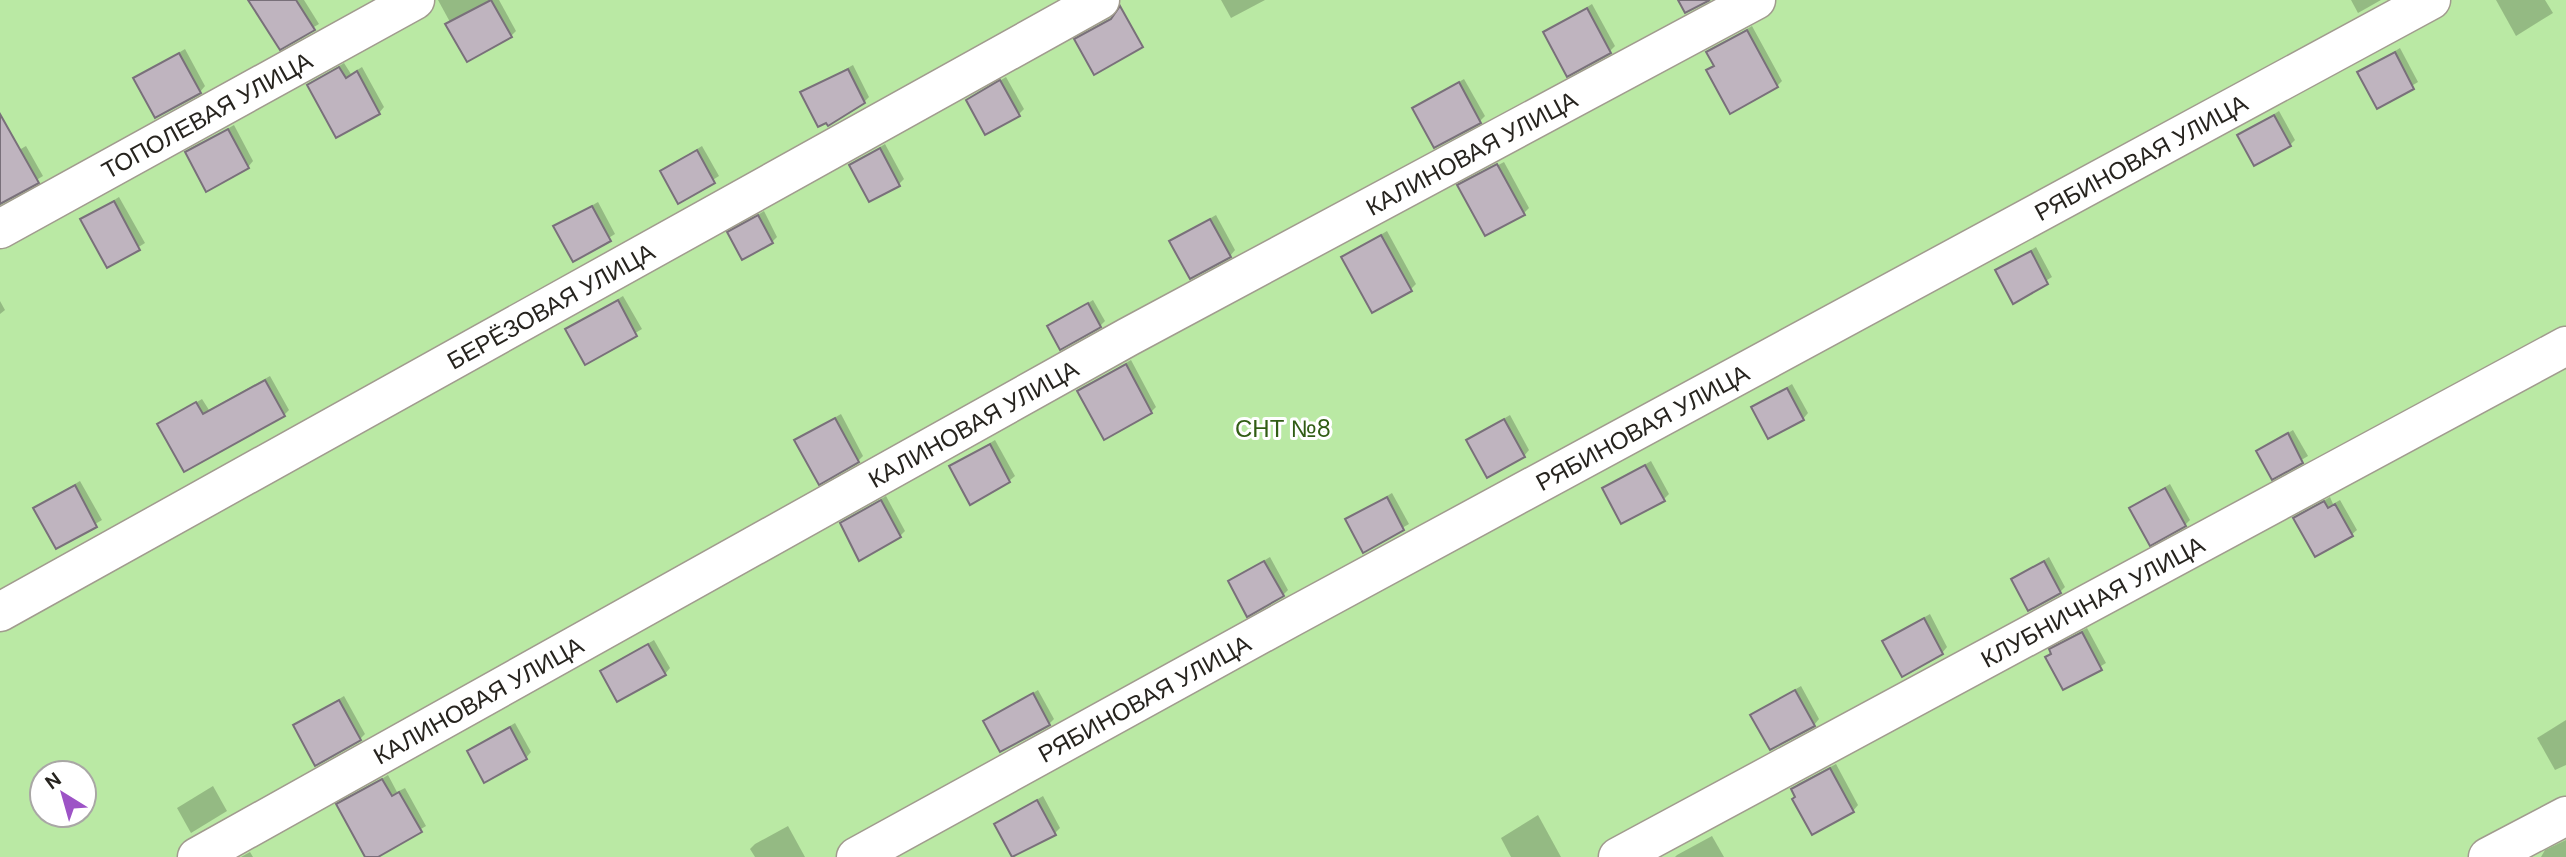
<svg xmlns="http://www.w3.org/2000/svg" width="2566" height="857" viewBox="0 0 2566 857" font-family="'DM Sans',sans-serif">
<rect width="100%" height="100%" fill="#fdf6e8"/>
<path fill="#bae9a4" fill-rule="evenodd" d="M0 0H2566V857H0ZM42 773H84V815H42Z"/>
<g fill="#0003">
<polygon points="263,0 304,0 319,24 280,47"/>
<polygon points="438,0 499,0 516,31 511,36 450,22"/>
<polygon points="1221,0 1265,0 1231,18"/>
<polygon points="2351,0 2381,0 2358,13"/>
<polygon points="2496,0 2545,0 2553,13 2516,36"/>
<polygon points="1592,4 1615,46 1610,51 1545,33"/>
<polygon points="1752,26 1782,81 1777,86 1708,71 1715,65 1708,52"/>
<polygon points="2400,48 2418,82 2378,106 2359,73"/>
<polygon points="185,49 205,86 200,92 135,79"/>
<polygon points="344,63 351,74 362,67 384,107 379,113 309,85"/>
<polygon points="853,65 869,97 864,102 803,93"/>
<polygon points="1006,77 1024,109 1019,114 968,100"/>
<polygon points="1464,79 1485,116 1480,121 1414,108"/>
<polygon points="2279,111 2295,140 2290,145 2240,136"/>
<polygon points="234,125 253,161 248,167 187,152"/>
<polygon points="885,144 904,179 899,184 851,165"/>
<polygon points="26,146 43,176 0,202 0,161"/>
<polygon points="702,146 719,176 679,201 662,171"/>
<polygon points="1504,162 1529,208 1524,213 1463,184"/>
<polygon points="119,197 145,243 108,266 82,220"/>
<polygon points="598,202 615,234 573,260 555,227"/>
<polygon points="764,211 777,237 772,242 729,233"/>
<polygon points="1216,215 1235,250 1230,256 1171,241"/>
<polygon points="1387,231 1416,284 1411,289 1343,257"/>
<polygon points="2036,247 2052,277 2013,301 1997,271"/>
<polygon points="623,296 642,329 585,363 568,329"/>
<polygon points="1093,300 1105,321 1100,326 1049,327"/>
<polygon points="0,301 5,310 0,314"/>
<polygon points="1131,360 1156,407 1151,412 1079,391"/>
<polygon points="270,376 289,410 284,415 160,424 202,399 209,410"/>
<polygon points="1792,384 1808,413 1803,419 1753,408"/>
<polygon points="841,414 863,456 858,461 796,440"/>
<polygon points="1510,415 1529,450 1524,456 1468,440"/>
<polygon points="2293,430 2308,456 2273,477 2258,451"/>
<polygon points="995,440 1015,476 1009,481 951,467"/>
<polygon points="1651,461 1669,494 1664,499 1604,489"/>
<polygon points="80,481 102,520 56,547 35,508"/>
<polygon points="2170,484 2190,520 2185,525 2131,508"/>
<polygon points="1392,493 1409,524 1364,550 1347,520"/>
<polygon points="886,496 905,531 900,536 842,523"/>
<polygon points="2330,497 2333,504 2340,500 2357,530 2351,535 2295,518"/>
<polygon points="1270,557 1288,590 1283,595 1230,581"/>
<polygon points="2049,557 2065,587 2060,592 2013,580"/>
<polygon points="1930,614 1947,647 1942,653 1884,641"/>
<polygon points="2087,628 2106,663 2064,688 2047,657 2056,645"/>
<polygon points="654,640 670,668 665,674 603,671"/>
<polygon points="1801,686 1819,719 1814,725 1752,715"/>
<polygon points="1038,690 1054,719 1049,724 986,721"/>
<polygon points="344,696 365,734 360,739 295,726"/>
<polygon points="2566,720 2566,765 2555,770 2537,738"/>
<polygon points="515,723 531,752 526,758 469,751"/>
<polygon points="1836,764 1858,805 1853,811 1797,797 1793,789 1798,784"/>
<polygon points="388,775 397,792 405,788 426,826 374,857 367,857 339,805"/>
<polygon points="213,786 227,811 191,833 177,808"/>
<polygon points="1043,796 1060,828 1055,833 996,824"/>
<polygon points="1538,815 1561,857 1511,857 1501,838"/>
<polygon points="788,826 805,857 755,857 750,849 755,844"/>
<polygon points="1712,836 1724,857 1675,857 1677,855"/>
<polygon points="2566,840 2566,857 2541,857 2545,850"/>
<polygon points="250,852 253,857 241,857"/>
</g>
<g fill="#bfb4bf" stroke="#79707a" stroke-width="2">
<polygon points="248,0 296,0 315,30 280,50"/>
<polygon points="491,0 512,37 467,62 445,24"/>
<polygon points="1678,0 1710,0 1685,13"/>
<polygon points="1120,6 1143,47 1094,75 1074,39 1111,19"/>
<polygon points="1587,8 1611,53 1567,77 1543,32"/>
<polygon points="1747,30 1778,87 1730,114 1706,70 1714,66 1706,52"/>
<polygon points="2395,52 2414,89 2377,109 2357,72"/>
<polygon points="179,53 201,93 155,118 133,78"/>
<polygon points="339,67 346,78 357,71 380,114 336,138 307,85"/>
<polygon points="848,69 865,103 828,126 826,123 818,127 800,92"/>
<polygon points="1000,80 1020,116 985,135 966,100"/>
<polygon points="1459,82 1481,123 1434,148 1412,108"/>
<polygon points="0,114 39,183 0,204"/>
<polygon points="2274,115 2291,146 2254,166 2237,135"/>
<polygon points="228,129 249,168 206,192 185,152"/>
<polygon points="880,148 900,186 869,202 849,165"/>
<polygon points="697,150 715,183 678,204 660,171"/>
<polygon points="1497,164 1525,215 1485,236 1457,185"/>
<polygon points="114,201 140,250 107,268 80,219"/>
<polygon points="592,206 611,241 573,262 553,226"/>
<polygon points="758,215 773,243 742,260 727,232"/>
<polygon points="1210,219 1231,257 1190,279 1169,241"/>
<polygon points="1381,235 1412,291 1372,313 1341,257"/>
<polygon points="2031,251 2048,284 2013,304 1995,270"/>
<polygon points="618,300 637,336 585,365 565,329"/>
<polygon points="1088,303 1101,327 1060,350 1047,326"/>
<polygon points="1126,364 1152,413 1104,440 1077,391"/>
<polygon points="265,380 285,416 184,472 157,424 196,402 203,414"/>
<polygon points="1787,388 1804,420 1768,439 1751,407"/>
<polygon points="835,418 859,462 819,485 794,440"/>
<polygon points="1504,419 1525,457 1487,478 1466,440"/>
<polygon points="2288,433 2303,463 2272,480 2256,451"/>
<polygon points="990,444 1010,482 970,505 949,466"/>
<polygon points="1645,465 1665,501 1621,524 1602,488"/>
<polygon points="75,485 97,527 56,549 33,508"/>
<polygon points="2165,488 2186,526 2150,546 2129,508"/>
<polygon points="1387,497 1404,530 1363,553 1345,519"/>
<polygon points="881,500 901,537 859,561 840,523"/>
<polygon points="2324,501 2328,508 2335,504 2353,536 2315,557 2293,518"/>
<polygon points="1264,561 1284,596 1247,617 1228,581"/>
<polygon points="2044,561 2061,593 2028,611 2011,579"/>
<polygon points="1924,618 1943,654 1902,677 1882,641"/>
<polygon points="2082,632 2102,670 2063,690 2045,657 2051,654 2049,649"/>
<polygon points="648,644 666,675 617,702 600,671"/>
<polygon points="1795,690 1815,726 1770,750 1750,715"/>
<polygon points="1033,693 1050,725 1000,752 983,721"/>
<polygon points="339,700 361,740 315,766 293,725"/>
<polygon points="510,727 527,759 484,783 467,751"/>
<polygon points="1830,768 1854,812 1812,835 1792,799 1795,797 1791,789"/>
<polygon points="382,779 392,796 399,792 422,832 378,857 365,857 336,804"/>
<polygon points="1037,800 1056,835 1012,857 994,824"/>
</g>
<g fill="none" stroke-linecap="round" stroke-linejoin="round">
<defs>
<g id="minor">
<path id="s1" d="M0 229 415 0"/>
<path id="s2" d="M0 612 1100 0"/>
<path id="s3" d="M197 857 1128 337 1756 0"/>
<path id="s4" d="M856 857 1290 618 2431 0"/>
<path id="s5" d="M1618 857 2566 346"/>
<polyline points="2488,857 2566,816"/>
</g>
</defs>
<use href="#minor" stroke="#a19b8e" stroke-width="41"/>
<use href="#minor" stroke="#fff" stroke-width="38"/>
</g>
<g text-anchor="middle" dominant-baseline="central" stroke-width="6" stroke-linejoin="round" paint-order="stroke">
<g font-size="24" fill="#27241f" stroke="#fff">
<text stroke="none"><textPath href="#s1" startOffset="236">ТОПОЛЕВАЯ УЛИЦА</textPath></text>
<text stroke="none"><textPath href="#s3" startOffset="1456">КАЛИНОВАЯ УЛИЦА</textPath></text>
<text stroke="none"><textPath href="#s4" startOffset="1463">РЯБИНОВАЯ УЛИЦА</textPath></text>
<text stroke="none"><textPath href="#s2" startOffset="630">БЕРЁЗОВАЯ УЛИЦА</textPath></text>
<text stroke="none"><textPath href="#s3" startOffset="889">КАЛИНОВАЯ УЛИЦА</textPath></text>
<text stroke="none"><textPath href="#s4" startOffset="896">РЯБИНОВАЯ УЛИЦА</textPath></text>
<text stroke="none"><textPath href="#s5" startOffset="539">КЛУБНИЧНАЯ УЛИЦА</textPath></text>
<text stroke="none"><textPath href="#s4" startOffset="329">РЯБИНОВАЯ УЛИЦА</textPath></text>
<text stroke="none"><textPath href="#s3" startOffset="322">КАЛИНОВАЯ УЛИЦА</textPath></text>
</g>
<g font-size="24" fill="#315d15" stroke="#fff">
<text x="1283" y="428">СНТ №8</text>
</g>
</g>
<g transform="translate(63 794) rotate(323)"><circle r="33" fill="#ffffff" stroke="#a9a7a5" stroke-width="2"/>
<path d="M0-5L12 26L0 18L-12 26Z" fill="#9d53c6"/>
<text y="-10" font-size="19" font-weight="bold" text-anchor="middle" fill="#27241f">N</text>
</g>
</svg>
